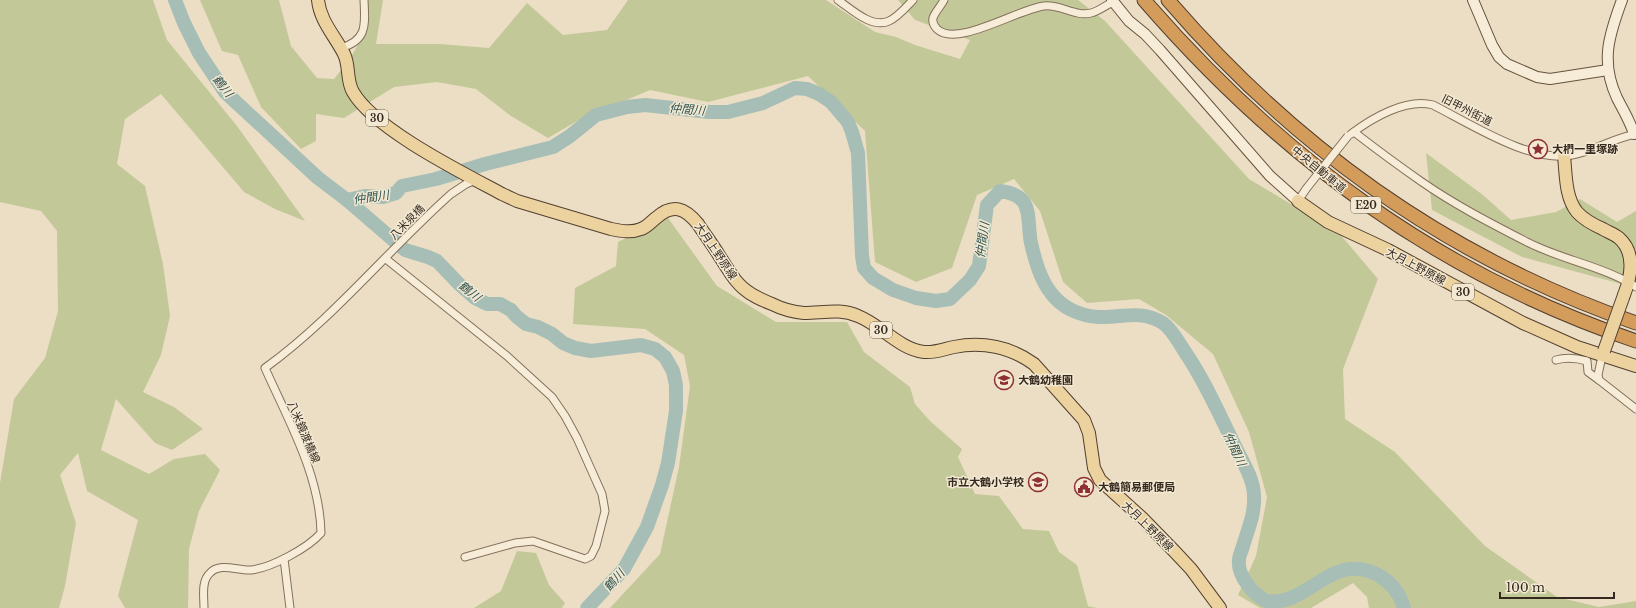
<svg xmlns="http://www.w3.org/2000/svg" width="1636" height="608" viewBox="0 0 1636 608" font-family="'Libre Baskerville','Noto Sans JP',serif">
<rect width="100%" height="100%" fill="#ebdec4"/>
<g fill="#c3c899">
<polygon points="0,0 153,0 167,40 237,126 305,221 275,209 244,192 161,94 125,119 117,164 145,186 163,264 170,316 161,355 143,392 174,407 203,429 172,450 155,443 116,399 101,450 149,474 174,459 205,454 220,470 199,511 189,549 188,608 125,608 118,596 138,520 87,491 78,453 60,475 76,523 65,586 59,608 0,608 0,483 14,399 45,358 58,311 57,231 41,211 0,202"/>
<polygon points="200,0 279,0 291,46 317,78 334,79 351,57 361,39 368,0 383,0 376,44 440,44 489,48 527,3 563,35 607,30 628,0 826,0 875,32 896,37 915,45 960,59 970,40 915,20 898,0 1078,0 1105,21 1249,179 1339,233 1378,279 1343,369 1345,419 1395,452 1485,546 1557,597 1599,607 1636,601 1636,608 1369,608 1367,597 1353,583 1311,608 1260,608 1238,595 1256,556 1267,497 1249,432 1213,354 1166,315 1139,299 1087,303 1063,282 1040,211 1014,179 977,195 952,268 916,282 875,262 865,131 808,76 708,102 650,90 577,121 548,138 511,116 476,89 437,82 394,87 344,118 316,114 316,141 301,149 261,107 238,55 222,51"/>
<polygon points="1426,153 1483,195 1511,220 1556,212 1580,199 1617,222 1636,211 1636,288 1522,257 1432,210"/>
<polygon points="668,218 717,286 776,322 847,322 864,352 910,387 915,404 930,421 962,449 958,457 975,494 999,496 1023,529 1049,531 1059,552 1077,565 1088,606 1097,608 610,608 660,554 679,467 690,386 684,355 645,329 573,324 575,288 616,266 618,242"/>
<polygon points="517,551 536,553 549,585 565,603 562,608 474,608 501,591"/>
</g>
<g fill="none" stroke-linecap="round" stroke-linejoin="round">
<g stroke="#a6beb6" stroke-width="14">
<polyline points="175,0 184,23 199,53 225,92 318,178 347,200 405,250 428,257 437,261 459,284 475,298 487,304 500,304 511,310 516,316 526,324 538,327 552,334 563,343 575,348 591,351 641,345 655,349 665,357 673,371 676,385 676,411 668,463 662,485 647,527 624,569 587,608"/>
<path d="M347 200 365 196 383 197 396 193 402 186 436 179 485 164 553 147 570 136 596 115 627 107 645 105 709 112H728L763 103 795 88 807 89 819 94 831 102 848 122 852 132 858 153 862 256 864 268 873 278 893 290 916 298 936 301 950 299 970 280 979 266 987 205 1000 191C1035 195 1026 217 1031 243 1035 260 1040 279 1051 293 1062 308 1080 316 1099 317 1122 318 1140 309 1163 323 1172 329 1179 343 1185 352 1205 381 1219 414 1235 446 1242 461 1254 479 1254 496 1255 514 1248 529 1243 546 1242 550 1239 556 1239 560 1238 568 1242 577 1247 584 1252 591 1259 597 1266 601 1308 608 1331 550 1378 575 1391 582 1400 594 1404 608"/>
</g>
<defs>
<g id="street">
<path d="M838 0C851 9 872 29 889 21 898 17 906 7 913 0"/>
<path d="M944 0C941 6 935 12 933 18 932 23 934 26 937 29 956 48 1018 9 1044 6 1060 4 1075 17 1091 13 1099 11 1106 5 1113 2"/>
<path d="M341 48C368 40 365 24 364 0"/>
<path d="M1354 132C1376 149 1399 166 1422 182 1455 205 1492 224 1527 242 1562 260 1603 266 1636 287"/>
<path d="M1351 134C1372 118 1406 98 1433 105 1469 123 1532 164 1572 155 1594 151 1614 138 1636 134"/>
<polyline points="1298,201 1306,189"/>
<polyline points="386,259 507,356 552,397 565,416 577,438 602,494 605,511 596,546 591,556 585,559 533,541 515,543 465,557"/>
<polyline points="1602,356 1598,375 1599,380 1636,409"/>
<path d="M1556 360C1567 357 1576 358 1587 361L1588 372 1599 380"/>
<polyline points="284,559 290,608"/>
<path d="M204 608C204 597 201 581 210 573 220 562 238 571 251 570 271 568 308 548 321 533 320 475 288 420 265 368 334 318 387 251 451 194L466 184 476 180"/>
</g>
<g id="secondary">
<polyline points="1112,0 1129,21 1145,34 1160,50 1270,176 1298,201"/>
<polyline points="1473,0 1492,45 1499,57 1507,64 1537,77 1550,79 1608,70"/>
<path d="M1622 0C1609 35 1600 62 1617 98 1623 110 1630 121 1634 134"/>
</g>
<g id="primary">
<path d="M318 0C320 21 335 36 344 54 350 66 346 80 353 92 374 129 463 173 502 194L517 201 611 229C621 231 631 233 641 229 647 227 651 222 656 218 673 203 685 208 698 224 705 235 713 245 720 257 727 267 733 280 743 288 752 296 762 300 772 304 782 309 793 312 804 313 823 313 840 308 858 316 881 325 899 349 924 352 935 353 944 349 954 347 982 341 1011 347 1034 364L1084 420 1089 433 1094 468 1100 480 1142 518 1176 553 1191 569 1220 608"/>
<path d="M1564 156C1566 174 1565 197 1577 212 1584 220 1594 225 1603 229 1608 232 1614 234 1619 238 1636 253 1631 277 1624 295"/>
<polyline points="1298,201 1328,222 1388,250 1523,323 1577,347 1636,366"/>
</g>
<g id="highway">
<path d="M1144 0C1280 157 1438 274 1636 341"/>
<path d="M1168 0C1295 148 1451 259 1636 323"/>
</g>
</defs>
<use href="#street" stroke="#84705c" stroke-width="9"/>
<use href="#secondary" stroke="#66523f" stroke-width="12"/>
<use href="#primary" stroke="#523f30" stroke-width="14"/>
<use href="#highway" stroke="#523f30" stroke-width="15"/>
<use href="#street" stroke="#f6ecd7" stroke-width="7"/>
<use href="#secondary" stroke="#f6ecd7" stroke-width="10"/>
<use href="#primary" stroke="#ebd29f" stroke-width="12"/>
<use href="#highway" stroke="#d49c5b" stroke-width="13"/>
<defs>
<polyline id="street-bridge" points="1306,189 1348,136"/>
<polyline id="primary-bridge" points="1604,351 1624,295"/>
</defs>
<use href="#street-bridge" stroke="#84705c" stroke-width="9" stroke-linecap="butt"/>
<use href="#primary-bridge" stroke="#523f30" stroke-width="14" stroke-linecap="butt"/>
<use href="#street-bridge" stroke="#f6ecd7" stroke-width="7"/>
<use href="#primary-bridge" stroke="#ebd29f" stroke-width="12"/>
</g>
<defs>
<symbol id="sight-ring" viewBox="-11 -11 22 22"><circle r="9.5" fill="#f3e9d3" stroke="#8e3033" stroke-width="1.5"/><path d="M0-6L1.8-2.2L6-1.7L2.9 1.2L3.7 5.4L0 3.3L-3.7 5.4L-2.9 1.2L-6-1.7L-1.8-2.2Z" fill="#8e3033"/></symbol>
<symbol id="school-ring" viewBox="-11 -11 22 22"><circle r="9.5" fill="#f3e9d3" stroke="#8e3033" stroke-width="1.5"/><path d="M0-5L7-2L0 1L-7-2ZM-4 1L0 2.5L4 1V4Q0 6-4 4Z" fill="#8e3033"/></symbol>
<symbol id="civic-ring" viewBox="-11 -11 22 22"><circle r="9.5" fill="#f3e9d3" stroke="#8e3033" stroke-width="1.5"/><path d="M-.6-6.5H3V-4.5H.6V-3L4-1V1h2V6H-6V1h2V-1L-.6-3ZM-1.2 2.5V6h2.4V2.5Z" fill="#8e3033"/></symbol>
</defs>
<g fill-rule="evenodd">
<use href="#sight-ring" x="1527" y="138" width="22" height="22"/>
<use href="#school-ring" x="993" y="369" width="22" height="22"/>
<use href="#school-ring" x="1027" y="471" width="22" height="22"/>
<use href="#civic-ring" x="1073" y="476" width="22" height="22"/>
</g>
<g text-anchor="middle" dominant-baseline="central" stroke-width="3" stroke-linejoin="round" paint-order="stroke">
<g fill="#f3e9d3" stroke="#6e6355" stroke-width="1">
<rect x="366" y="110" width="22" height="16" rx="3"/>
<rect x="1351" y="197" width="30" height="16" rx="3"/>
<rect x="1452" y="284" width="22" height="16" rx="3"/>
<rect x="870" y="322" width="22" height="16" rx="3"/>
</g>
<g font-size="10" font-weight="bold" fill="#35291f">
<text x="377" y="118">30</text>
<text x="1366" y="205">E20</text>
<text x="1463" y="292">30</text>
<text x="881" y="330">30</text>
</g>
<g font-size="11" fill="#35291f" stroke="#f3e9d3">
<text transform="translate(1467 110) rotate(27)">旧甲州街道</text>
<text transform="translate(1319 169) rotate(39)">中央自動車道</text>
<text transform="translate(407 222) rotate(-45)">八米泉橋</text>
<text transform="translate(716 251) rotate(56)">大月上野原線</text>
<text transform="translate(1416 266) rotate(28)">大月上野原線</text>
<text transform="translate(304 432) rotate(67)">八米鏡渡橋線</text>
<text transform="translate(1148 526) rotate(44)">大月上野原線</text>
</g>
<g font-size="11" font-weight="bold" fill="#35291f" stroke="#f3e9d3" text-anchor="start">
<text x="1552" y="149">大椚一里塚跡</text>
<text x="1018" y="380">大鶴幼稚園</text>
<text x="1024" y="482" text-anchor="end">市立大鶴小学校</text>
<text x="1098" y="487">大鶴簡易郵便局</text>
</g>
<g font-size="12" font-style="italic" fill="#2f5450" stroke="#f3e9d3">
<text transform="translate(223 86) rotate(51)">鶴川</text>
<text transform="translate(687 109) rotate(5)">仲間川</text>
<text transform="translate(371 197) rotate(-8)">仲間川</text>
<text transform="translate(982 240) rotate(-82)">仲間川</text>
<text transform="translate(470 291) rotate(39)">鶴川</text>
<text transform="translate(1235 449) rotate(65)">仲間川</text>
<text transform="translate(614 580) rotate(-48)">鶴川</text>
</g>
</g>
<path d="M1500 592v6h114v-6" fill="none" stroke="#35291f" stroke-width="2"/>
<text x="1506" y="592" font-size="12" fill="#35291f" stroke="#f3e9d3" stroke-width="3" paint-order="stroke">100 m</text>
</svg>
